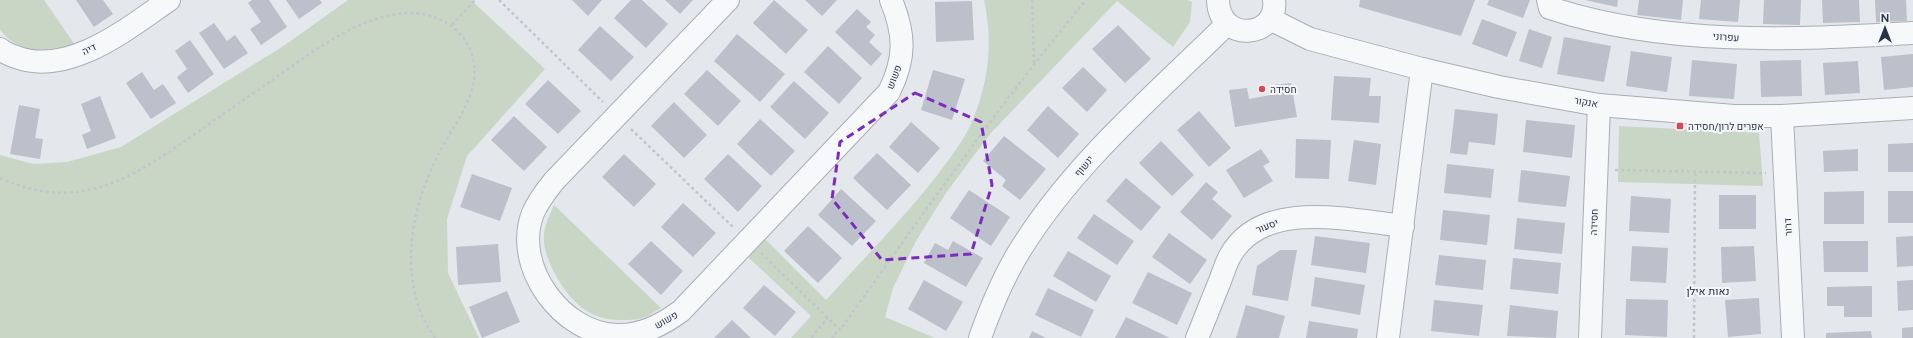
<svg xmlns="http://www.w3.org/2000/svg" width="1913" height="338" viewBox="0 0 1913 338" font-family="Figtree,Heebo,sans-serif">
<rect width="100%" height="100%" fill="#e4e7ec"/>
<g fill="#c9d6c5">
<path d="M0 0H44L75 45C49 52 17 55 0 29Z"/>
<polygon points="348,0 471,0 545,69 467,156 447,219 448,273 479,338 0,338 0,155 33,164 67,162 121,147 285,45"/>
<path d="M984 0H1187L1192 2 1190 22 1173 47 1117 1 990 134 946 193 916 241 893 288 885 317 935 338H791L811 316 748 257 764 238 826 300C864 258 904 218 939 173 951 156 966 138 973 119 989 81 993 40 984 0Z"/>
<polygon points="1619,126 1759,133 1763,186 1618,182"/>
<path d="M554 205 661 308C655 311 649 316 643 318 636 320 628 320 621 320 588 320 571 302 555 274 548 260 541 244 545 228 547 220 551 212 554 205Z"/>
</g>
<g fill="#bbc0ca">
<polygon points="76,0 103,0 113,14 94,27"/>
<polygon points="252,0 269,0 287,27 261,45 250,29 261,22 248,3"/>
<polygon points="286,0 320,0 322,3 299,19"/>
<polygon points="572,0 602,0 588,16"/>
<polygon points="631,0 642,0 668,24 646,48 614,18"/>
<polygon points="665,0 693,0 680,14"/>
<polygon points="774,0 808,30 786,54 753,23"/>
<polygon points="805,0 837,0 822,16"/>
<polygon points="1360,0 1475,0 1461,36 1359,7"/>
<polygon points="1489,0 1530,0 1523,18 1487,5"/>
<polygon points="1585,0 1618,0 1617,7"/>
<polygon points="1639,0 1683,0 1681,20 1637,15"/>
<polygon points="1701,0 1740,0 1738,22 1699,19"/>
<polygon points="1764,0 1801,0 1800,25 1763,24"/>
<polygon points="1822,0 1859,0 1860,22 1823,23"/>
<polygon points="1875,0 1906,0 1907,21 1876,22"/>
<polygon points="972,1 974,40 936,42 935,2"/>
<polygon points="857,9 871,22 866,27 875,35 869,42 882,54 871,66 835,32"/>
<polygon points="1482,19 1517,32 1507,57 1472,44"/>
<polygon points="214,23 227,41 235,35 248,53 224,69 199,33"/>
<polygon points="1118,25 1151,59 1125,83 1092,49"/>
<polygon points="600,26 634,57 611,81 578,50"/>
<polygon points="1529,29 1552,37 1542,68 1519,61"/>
<polygon points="737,34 785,74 760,102 714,61"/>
<polygon points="1564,37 1611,46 1604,82 1557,74"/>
<polygon points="190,40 214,74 188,93 177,77 187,69 175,51"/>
<polygon points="828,46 862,78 839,104 804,72"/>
<polygon points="1631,51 1672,57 1667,92 1626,86"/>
<polygon points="1913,54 1913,87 1884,90 1881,57"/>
<polygon points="1692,60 1737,64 1734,99 1689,96"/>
<polygon points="1801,60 1802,96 1761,97 1760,61"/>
<polygon points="1858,61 1860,93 1825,95 1823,63"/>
<polygon points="1083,67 1107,90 1087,112 1062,88"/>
<polygon points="707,70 741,101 718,126 684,94"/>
<polygon points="933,70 965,79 952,120 921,110"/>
<polygon points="142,72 154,90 163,84 176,103 151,119 126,83"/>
<polygon points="1334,76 1371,78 1369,96 1381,96 1379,123 1331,120"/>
<polygon points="548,80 581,111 558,134 525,104"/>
<polygon points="794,81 829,113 805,139 770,107"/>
<polygon points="1291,83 1297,117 1235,127 1229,90 1247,88 1249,99 1276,94 1274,85"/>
<polygon points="100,96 116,138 87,149 82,135 91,131 81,104"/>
<polygon points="674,102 707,135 684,158 651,126"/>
<polygon points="19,105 40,109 35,138 43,139 40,159 10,154"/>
<polygon points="1048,106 1079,134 1058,158 1027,130"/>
<polygon points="1455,109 1498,114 1495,145 1469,142 1467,155 1450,153"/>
<polygon points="1199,111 1231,148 1209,167 1177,130"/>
<polygon points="514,116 547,147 524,171 491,140"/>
<polygon points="760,119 795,151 771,176 737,144"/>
<polygon points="1526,120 1575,125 1572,158 1523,152"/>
<polygon points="911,122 940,148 918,173 889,147"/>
<polygon points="1004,136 1046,169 1020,200 1002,186 1006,180 983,161"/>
<polygon points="1296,139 1331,140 1329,179 1295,178"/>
<polygon points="1354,140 1381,144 1376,185 1348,181"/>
<polygon points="1161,141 1194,175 1172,196 1139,163"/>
<polygon points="1913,143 1913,172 1888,172 1888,144"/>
<polygon points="1261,149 1270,162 1263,166 1273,181 1244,198 1226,170"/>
<polygon points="1858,149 1858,171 1824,172 1823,151"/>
<polygon points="877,153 911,185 887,210 853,178"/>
<polygon points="624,154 656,184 634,207 602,177"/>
<polygon points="728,154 762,186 738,212 704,179"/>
<polygon points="1447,164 1494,169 1491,198 1444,193"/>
<polygon points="1521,170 1570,176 1566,207 1518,202"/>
<polygon points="472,174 512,188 500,221 460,207"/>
<polygon points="1126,178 1161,207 1141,231 1106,201"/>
<polygon points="1206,182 1218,192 1212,199 1232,216 1212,240 1180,212"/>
<polygon points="841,189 876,221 852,246 818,215"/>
<polygon points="969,190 1010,217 991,246 950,218"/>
<polygon points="1864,191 1864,224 1824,224 1824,192"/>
<rect x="1888" y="191" width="25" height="32"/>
<rect x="1719" y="195" width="37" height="34"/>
<polygon points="1631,196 1671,199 1669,233 1629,231"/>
<polygon points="683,203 716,233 693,257 661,227"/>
<polygon points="1443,210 1490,215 1487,245 1440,240"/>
<polygon points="1094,214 1134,241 1117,265 1077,238"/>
<polygon points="1517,218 1565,223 1562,254 1514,249"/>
<polygon points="808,226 842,258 818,283 784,251"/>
<polygon points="1169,233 1207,260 1190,284 1152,257"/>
<polygon points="1315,236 1370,243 1366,273 1311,265"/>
<polygon points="1913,236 1913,266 1897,267 1896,237"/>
<polygon points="651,241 683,271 661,295 628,264"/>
<polygon points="953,241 983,258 966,287 924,263 935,243 948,250"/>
<polygon points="1823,241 1868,241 1868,272 1824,272"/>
<polygon points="498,244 501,282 458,285 456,247"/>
<polygon points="1632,246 1668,248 1666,283 1630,281"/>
<polygon points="1754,246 1756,281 1722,283 1721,247"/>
<polygon points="1280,250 1297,250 1288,301 1252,295 1257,266"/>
<polygon points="1068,251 1111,276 1096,302 1053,276"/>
<polygon points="1439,255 1486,260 1483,290 1435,285"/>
<polygon points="1513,258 1561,263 1558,294 1510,289"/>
<polygon points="1148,272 1192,293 1177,325 1132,303"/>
<polygon points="1315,277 1365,285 1360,315 1311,306"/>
<polygon points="924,280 963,302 946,331 908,309"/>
<polygon points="1913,280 1913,310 1898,311 1897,281"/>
<polygon points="764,285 796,312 775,336 743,308"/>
<polygon points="1872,286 1872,317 1844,317 1844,306 1827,306 1827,287"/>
<polygon points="1048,288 1094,310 1081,337 1035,315"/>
<polygon points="507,291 520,322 482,338 469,307"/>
<polygon points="1759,298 1761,334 1728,337 1725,300"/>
<polygon points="1626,299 1668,300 1667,337 1625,335"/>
<polygon points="1434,300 1483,305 1479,336 1431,331"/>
<polygon points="1246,305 1285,316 1279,338 1236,338"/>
<polygon points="1510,305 1558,311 1556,338 1507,336"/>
<polygon points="1126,317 1170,338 1115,338"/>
<polygon points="732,320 751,338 714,338"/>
<polygon points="1309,321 1358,329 1357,338 1306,338"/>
<polygon points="1913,327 1913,338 1902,338 1902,328"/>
<polygon points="1032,331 1046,338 1029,338"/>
<polygon points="1871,331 1872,338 1826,338 1826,333"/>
</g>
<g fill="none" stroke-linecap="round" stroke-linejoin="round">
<defs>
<g id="minor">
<path d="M728 0 554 181C546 191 538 201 533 213 512 266 562 334 617 335 641 336 662 325 681 311L889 92C906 58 905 34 891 0"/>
<path d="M1218 0C1219 44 1279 38 1274 0"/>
<path d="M1548 0 1550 8C1666 46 1792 40 1913 33"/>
<polyline points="1270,19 1310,39 1422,69 1499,87 1599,105 1734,116 1782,116 1913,108"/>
<path d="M0 49C5 53 10 55 16 57 69 77 128 28 169 0"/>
<polyline points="1782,116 1793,338"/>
<path d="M980 338C991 307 1004 275 1022 247 1076 161 1155 95 1227 24"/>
<path d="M1197 338C1205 319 1212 300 1220 281 1223 273 1226 263 1230 256 1262 198 1350 220 1403 226"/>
<polyline points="1388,338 1422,69"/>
<polyline points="1590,338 1599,105"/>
</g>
</defs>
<use href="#minor" stroke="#a9aeb7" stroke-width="24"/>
<g stroke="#c2c5cb" stroke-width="2.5" stroke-dasharray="3 3" stroke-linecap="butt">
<polyline points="499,0 603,102"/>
<polyline points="1032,0 1034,63"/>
<polyline points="452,25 475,0"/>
<polyline points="631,129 734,228"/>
<polyline points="1615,170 1766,173"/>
<path d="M0 178C82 215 135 176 202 129 233 107 264 86 295 64 327 42 358 20 397 14 438 7 480 35 474 80 470 106 451 130 439 153 410 208 396 284 435 338"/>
<path d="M761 253 840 330C920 218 998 106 1086 0"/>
<polyline points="812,338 813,335 828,318"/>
<polyline points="834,338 832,336 840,330"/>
<polyline points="1694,338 1695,172"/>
</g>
<use href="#minor" stroke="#f7f8fa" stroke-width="22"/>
</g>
<path fill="none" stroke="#7b2cbf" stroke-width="3" stroke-dasharray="8 5" stroke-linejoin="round" d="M915 93 981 122 992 185 971 254 882 260 832 199 840 142Z"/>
<g fill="#d1495b" stroke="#f4f6f9" stroke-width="1.5">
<circle cx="1262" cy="89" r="4"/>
<rect x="1676" y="122" width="8" height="8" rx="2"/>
</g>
<g text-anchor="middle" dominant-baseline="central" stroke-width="4" stroke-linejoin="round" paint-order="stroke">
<g font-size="10" fill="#2b3445" stroke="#f4f6f9">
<text transform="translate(1726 37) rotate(4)">עפרוני</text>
<text transform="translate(89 49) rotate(-25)">דיה</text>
<text transform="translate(894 77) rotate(-69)">פשוש</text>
<text transform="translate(1586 102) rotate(10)">אנקור</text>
<text transform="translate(1084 166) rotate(-51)">ינשוף</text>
<text transform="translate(1594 222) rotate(-88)">חסידה</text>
<text transform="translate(1267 226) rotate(-21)">יסעור</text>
<text transform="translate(1788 227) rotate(-93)">דרור</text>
<text transform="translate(666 320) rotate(-30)">פשוש</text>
</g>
<g font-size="10" fill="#2b3445" stroke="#f4f6f9" text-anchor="start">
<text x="1270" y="89">חסידה</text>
<text x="1688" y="126">אפרים לרון/חסידה</text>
</g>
<g font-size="11" fill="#1d2536" stroke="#f4f6f9">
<text x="1708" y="291">נאות אילן</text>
</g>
</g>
<g transform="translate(1885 28)" stroke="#f4f6f9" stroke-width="3" paint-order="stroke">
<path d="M0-3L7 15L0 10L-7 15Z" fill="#2b3445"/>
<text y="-6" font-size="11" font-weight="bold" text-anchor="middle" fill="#2b3445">N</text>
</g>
</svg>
